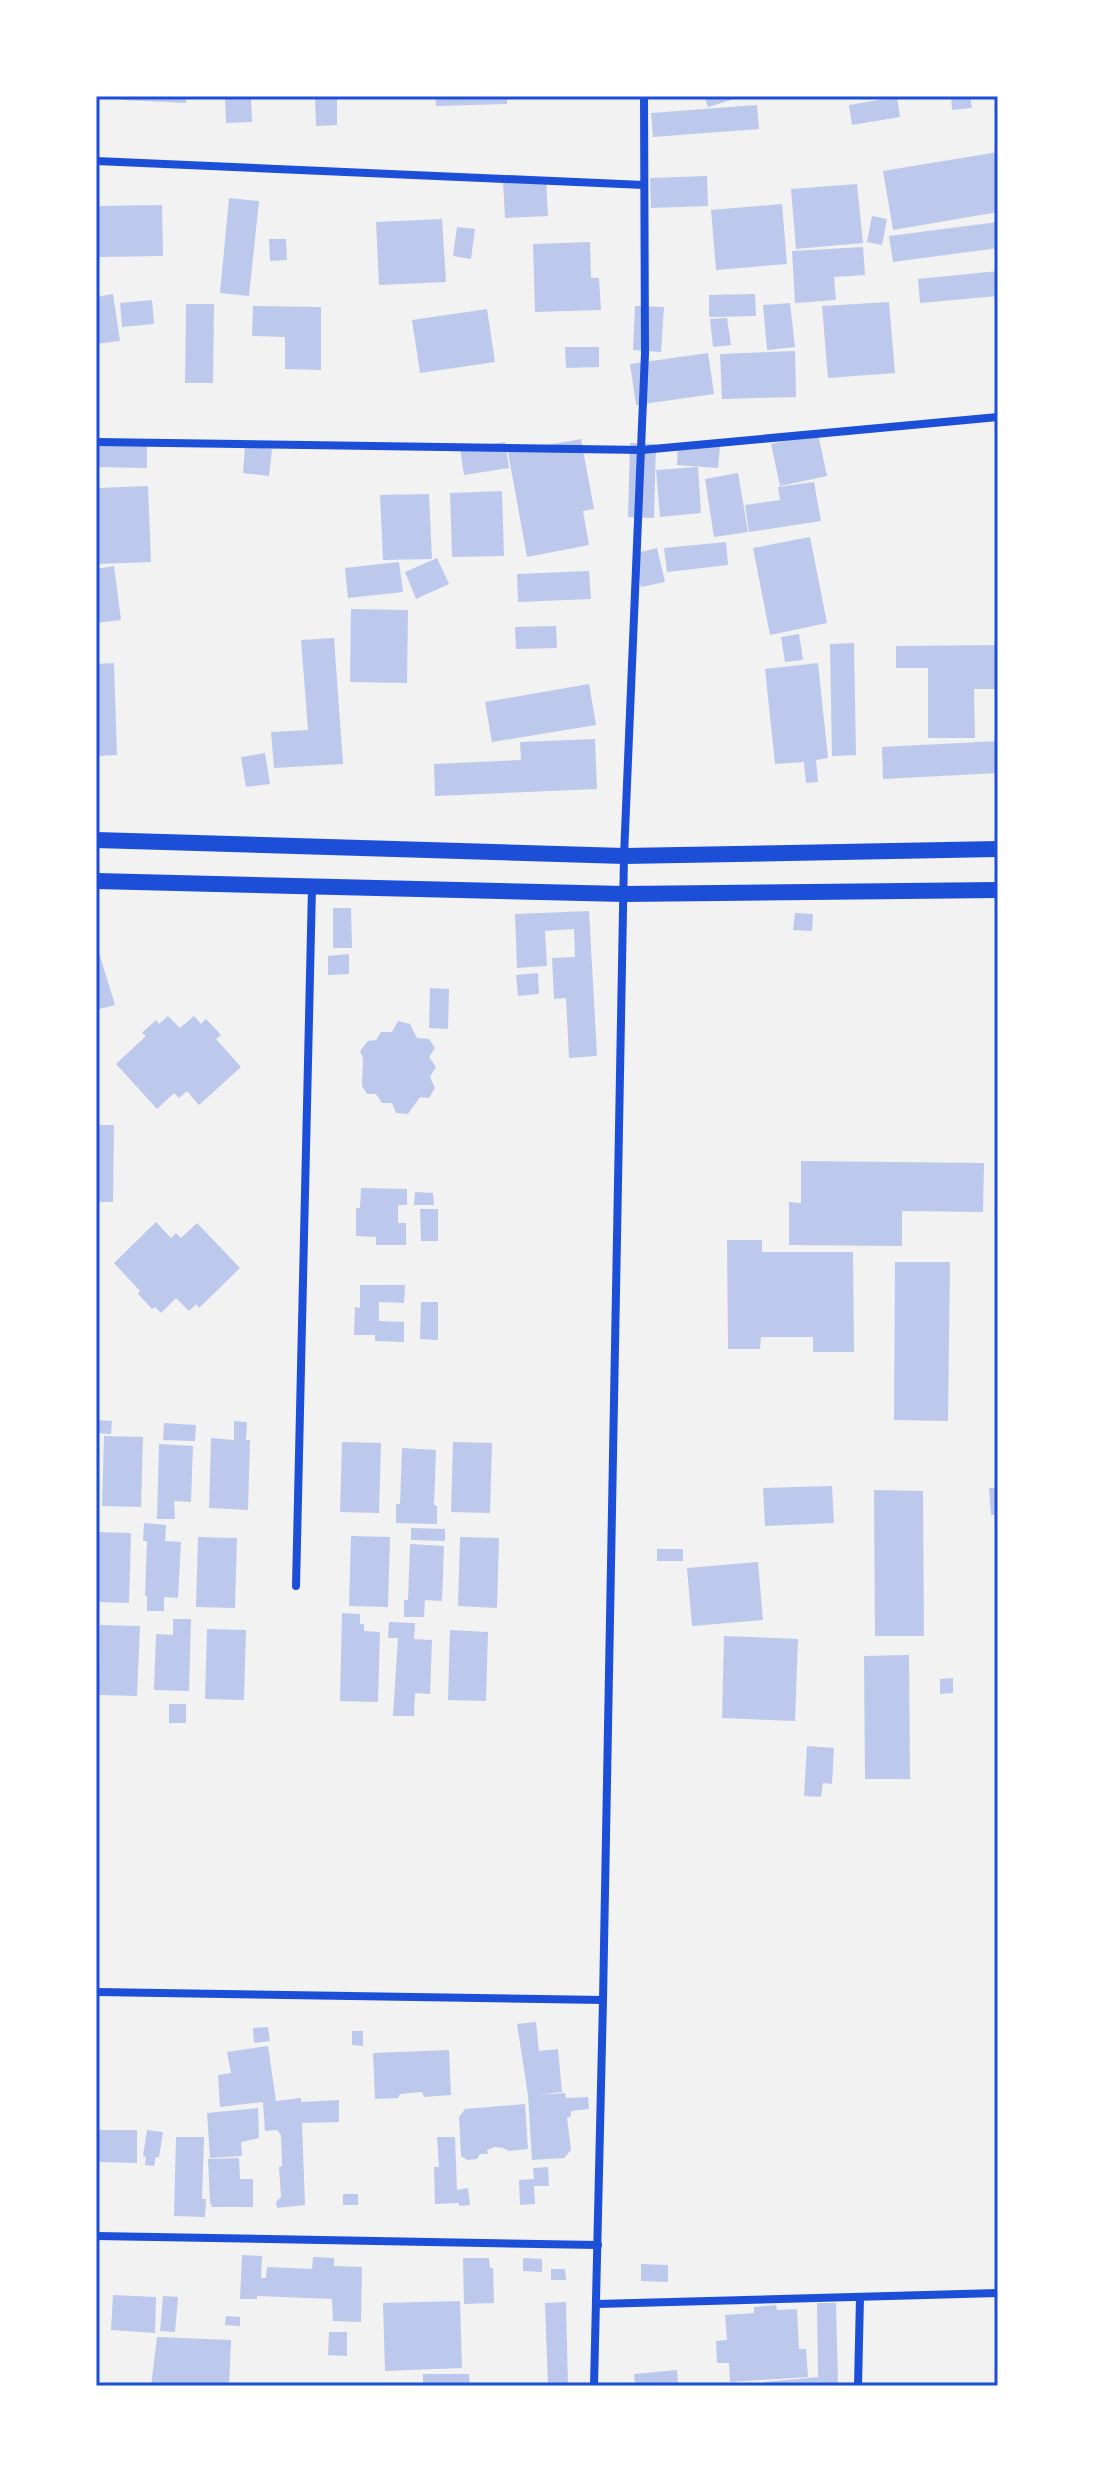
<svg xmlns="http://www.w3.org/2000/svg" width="1094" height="2482" viewBox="0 0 1094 2482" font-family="Overpass,sans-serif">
<rect width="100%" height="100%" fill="#f2f2f2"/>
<g fill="#bdc9ec">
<polygon points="121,96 186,96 186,103 121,100"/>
<polygon points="225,96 251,96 252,122 226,123"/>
<polygon points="315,96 337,96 337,125 316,126"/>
<polygon points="435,96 507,96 507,104 436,106"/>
<polygon points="704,96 741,96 741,97 708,107"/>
<polygon points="951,96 970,96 972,108 952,110"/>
<polygon points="897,97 900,117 852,125 849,105"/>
<polygon points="757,105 759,129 653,137 651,113"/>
<polygon points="998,152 998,212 893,230 883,171"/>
<polygon points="707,176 708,206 651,208 650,178"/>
<polygon points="546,179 548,216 505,218 503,181"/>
<polygon points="857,184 863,243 796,249 791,189"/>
<polygon points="229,198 259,201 249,296 220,293"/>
<polygon points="782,204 787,264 716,270 711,210"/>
<polygon points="162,205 163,256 99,257 97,206"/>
<polygon points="872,216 887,219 882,245 867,242"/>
<polygon points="442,219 446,282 379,285 376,222"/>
<polygon points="998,222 998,248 893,262 889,236"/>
<polygon points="457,227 475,229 471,259 453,256"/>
<polygon points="269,239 286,239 287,260 270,261"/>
<polygon points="590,242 591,278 599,278 601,310 535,312 533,244"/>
<polygon points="863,247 865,275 834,277 836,300 795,303 792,251"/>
<polygon points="998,271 998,296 920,303 918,279"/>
<polygon points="113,294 120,341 96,344 96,297"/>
<polygon points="755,294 756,316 709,317 709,295"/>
<polygon points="152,300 154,324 122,327 120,303"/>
<polygon points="889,302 895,373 828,378 822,306"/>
<polygon points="790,303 795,347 767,350 763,305"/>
<polygon points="186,304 214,304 213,383 185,383"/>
<polygon points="253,306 321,307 321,370 285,369 285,337 252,336"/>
<polygon points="635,306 664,307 661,352 633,350"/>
<polygon points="487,309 495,362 420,373 412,320"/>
<polygon points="727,318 731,345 713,347 710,319"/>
<polygon points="565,347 599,347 599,367 566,368"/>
<polygon points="795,351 796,397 722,399 720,354"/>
<polygon points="708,353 714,394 636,405 630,364"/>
<polygon points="818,434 827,476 780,486 771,444"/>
<polygon points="581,439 594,509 583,511 589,545 527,557 508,452"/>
<polygon points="505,442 509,468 464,475 460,448"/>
<polygon points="96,443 147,443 147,468 96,467"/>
<polygon points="630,443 656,444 654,518 628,517"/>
<polygon points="678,443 720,447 718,468 677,465"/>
<polygon points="245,446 272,449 269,476 243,473"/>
<polygon points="698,467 701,513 660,517 656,470"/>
<polygon points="738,473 748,532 714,537 705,479"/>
<polygon points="814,482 821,521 749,532 745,505 780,500 778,487"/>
<polygon points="148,486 151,562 96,564 96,488"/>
<polygon points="502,491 504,556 452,557 450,493"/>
<polygon points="429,494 432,559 383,560 380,495"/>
<polygon points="810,537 827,623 770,635 753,548"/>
<polygon points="726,542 728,565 667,572 664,548"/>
<polygon points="657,548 665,582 641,587 633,554"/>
<polygon points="437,558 449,584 416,599 405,572"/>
<polygon points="399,562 403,592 348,598 345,568"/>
<polygon points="114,566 121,620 96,623 96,569"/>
<polygon points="589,571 591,599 518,602 517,574"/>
<polygon points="351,609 408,610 407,683 350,682"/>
<polygon points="556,626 557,648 516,649 515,627"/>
<polygon points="799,634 803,660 785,662 781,637"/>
<polygon points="334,638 343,764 274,768 271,732 308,730 301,640"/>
<polygon points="854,643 856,755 832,756 830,644"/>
<polygon points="998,645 998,689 974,689 975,738 928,738 928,668 896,668 896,646"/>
<polygon points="114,663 117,755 96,756 96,664"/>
<polygon points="818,663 828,758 816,760 818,782 806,783 804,762 775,764 765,669"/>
<polygon points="589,684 596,725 492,742 485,702"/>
<polygon points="595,739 597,789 435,796 434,764 521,760 520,742"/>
<polygon points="998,741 998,773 883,779 882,747"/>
<polygon points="265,753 270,784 246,787 241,757"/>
<polygon points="333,908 351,908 352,948 333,948"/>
<polygon points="589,911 597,1056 569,1058 566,998 554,999 552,958 575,957 574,929 545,931 547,966 517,968 515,914"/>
<polygon points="795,913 813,914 812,931 793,930"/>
<polygon points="96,943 115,1005 96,1010"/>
<polygon points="349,954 349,974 328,975 328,956"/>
<polygon points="538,973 539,994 518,996 516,975"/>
<polygon points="430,988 449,989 448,1029 429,1028"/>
<polygon points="168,1016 180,1028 194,1016 201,1024 206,1019 221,1035 216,1039 241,1067 199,1105 187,1091 179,1098 174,1093 157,1109 116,1064 146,1036 142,1033 156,1020 159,1024"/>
<polygon points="398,1021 410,1024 417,1038 429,1039 435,1048 429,1057 436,1067 430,1077 435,1088 429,1098 420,1097 408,1114 396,1113 392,1103 382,1103 376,1094 367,1094 362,1086 363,1058 360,1051 368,1041 376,1040 381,1032 392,1032"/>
<polygon points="96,1125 114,1125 113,1202 96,1202"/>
<polygon points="801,1161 984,1163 983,1212 902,1211 902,1246 789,1245 789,1202 801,1203"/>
<polygon points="361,1188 407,1189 407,1205 398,1205 398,1223 406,1223 406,1245 376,1245 376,1237 356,1236 356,1208 360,1208"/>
<polygon points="415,1192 433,1193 434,1205 414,1205"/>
<polygon points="420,1209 438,1209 438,1241 421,1241"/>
<polygon points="156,1222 171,1238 176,1233 181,1238 197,1223 240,1268 199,1308 196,1304 189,1311 176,1298 161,1313 155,1307 152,1309 138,1294 140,1291 114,1263"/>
<polygon points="727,1240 762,1240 762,1252 853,1252 854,1352 813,1352 813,1337 761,1337 760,1349 728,1349"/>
<polygon points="895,1262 950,1262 948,1421 894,1420"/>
<polygon points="360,1285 405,1285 404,1303 379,1302 379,1321 404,1322 404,1342 375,1341 375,1335 354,1335 355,1307 360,1308"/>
<polygon points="421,1302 438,1302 438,1340 420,1339"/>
<polygon points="96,1420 112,1421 111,1434 96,1433"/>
<polygon points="234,1421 247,1422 246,1440 250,1440 248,1510 209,1508 211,1438 234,1440"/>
<polygon points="164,1423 196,1425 195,1441 163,1440"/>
<polygon points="104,1436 143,1437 141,1507 102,1506"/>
<polygon points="342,1442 381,1443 379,1513 340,1512"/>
<polygon points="453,1442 492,1443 490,1513 451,1512"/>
<polygon points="159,1444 193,1446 191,1502 174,1501 175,1519 157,1519"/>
<polygon points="402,1448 436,1450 434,1505 437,1506 437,1524 396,1523 396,1504 400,1504"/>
<polygon points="832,1486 834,1523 765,1526 763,1488"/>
<polygon points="989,1488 998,1488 998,1515 991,1515"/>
<polygon points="874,1490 923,1491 924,1636 875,1636"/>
<polygon points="144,1523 166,1525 165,1541 181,1542 178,1598 164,1597 164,1611 147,1611 147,1596 145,1596 147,1541 143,1541"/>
<polygon points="411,1528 445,1529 445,1541 411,1540"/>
<polygon points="96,1532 131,1533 129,1603 96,1602"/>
<polygon points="351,1536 390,1537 388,1607 349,1606"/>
<polygon points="198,1537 237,1538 235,1608 196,1607"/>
<polygon points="460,1537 499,1538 497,1608 458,1606"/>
<polygon points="410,1544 444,1546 442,1601 425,1600 424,1617 404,1617 404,1600 408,1600"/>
<rect x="657" y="1549" width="26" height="12"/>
<polygon points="758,1562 763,1620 692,1626 687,1568"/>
<polygon points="342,1613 360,1614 360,1624 364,1624 364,1631 380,1632 378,1702 340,1701"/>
<polygon points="173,1619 191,1619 189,1691 154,1690 156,1634 173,1635"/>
<polygon points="389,1622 415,1623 414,1639 432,1640 430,1694 415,1693 414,1716 393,1716 398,1638 388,1638"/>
<polygon points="100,1625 140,1626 137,1696 99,1695"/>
<polygon points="207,1629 246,1630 244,1700 205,1699"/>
<polygon points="450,1630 488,1632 486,1701 448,1700"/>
<polygon points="724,1636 798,1639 795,1721 722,1718"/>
<polygon points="909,1655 910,1779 865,1779 864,1656"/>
<polygon points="953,1678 953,1693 940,1694 940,1679"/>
<rect x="169" y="1704" width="17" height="19"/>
<polygon points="807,1746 834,1748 832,1784 823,1783 821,1797 804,1796"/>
<polygon points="536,2022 539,2051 558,2049 562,2092 539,2095 565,2093 566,2098 588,2097 589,2109 571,2111 571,2116 567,2118 571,2150 564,2158 532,2160 528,2095 517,2024"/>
<polygon points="268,2027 270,2041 254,2043 253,2028"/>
<polygon points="352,2031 363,2031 363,2046 352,2045"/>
<polygon points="268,2046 276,2101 301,2098 301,2102 339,2100 339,2122 302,2123 305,2205 277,2208 276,2202 281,2197 279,2167 282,2166 281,2135 277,2130 265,2131 263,2102 220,2107 218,2075 231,2073 227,2052"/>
<polygon points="449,2050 451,2095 424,2097 422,2092 400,2094 398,2098 375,2099 373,2053"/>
<polygon points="525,2104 528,2149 509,2151 503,2148 495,2147 487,2150 488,2154 480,2154 477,2159 467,2160 461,2156 459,2117 465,2109"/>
<polygon points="258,2108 259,2138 241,2142 242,2156 210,2158 207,2113"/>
<polygon points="96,2130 137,2130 137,2163 96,2162"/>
<polygon points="147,2130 163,2132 159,2157 156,2157 154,2166 145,2165 146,2157 143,2156"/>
<polygon points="176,2137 204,2137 202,2199 206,2199 205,2217 174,2216"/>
<polygon points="437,2137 455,2137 457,2190 468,2188 470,2205 459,2206 459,2203 435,2204 434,2167 439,2167"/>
<polygon points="239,2158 240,2179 253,2179 253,2207 212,2207 210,2202 208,2159"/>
<polygon points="548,2167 549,2186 534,2186 535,2204 520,2205 519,2180 534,2179 533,2168"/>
<rect x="343" y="2194" width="15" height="11"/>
<polygon points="242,2255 262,2256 261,2278 266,2278 267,2267 312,2269 313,2257 334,2258 334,2266 362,2267 361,2322 333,2321 332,2299 257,2296 257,2299 240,2299"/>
<polygon points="463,2258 489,2258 490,2268 493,2268 494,2303 464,2304"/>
<polygon points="523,2258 542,2259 542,2272 523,2271"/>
<polygon points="641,2264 668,2265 668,2282 641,2281"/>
<polygon points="551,2269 565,2269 566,2280 551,2280"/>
<polygon points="113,2295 156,2297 155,2333 111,2330"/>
<polygon points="163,2296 178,2297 175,2332 160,2331"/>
<polygon points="460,2301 462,2368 385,2371 383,2303"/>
<polygon points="566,2302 568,2386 548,2386 545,2303"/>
<polygon points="817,2303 836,2303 838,2386 765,2386 764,2382 818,2377"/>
<polygon points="776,2305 777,2310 797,2309 799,2349 806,2349 808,2377 730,2382 729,2363 717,2363 716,2341 727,2340 725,2315 754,2313 754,2307"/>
<polygon points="226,2316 240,2317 240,2326 225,2325"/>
<polygon points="329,2332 347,2332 347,2356 328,2355"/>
<polygon points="157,2337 231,2340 229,2386 151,2386"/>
<polygon points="677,2370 678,2386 635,2386 634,2374"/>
<polygon points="423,2374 469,2374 470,2386 423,2386"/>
</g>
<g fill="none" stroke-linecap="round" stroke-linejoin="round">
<g stroke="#1d4ed8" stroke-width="8">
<polyline points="96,161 644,185"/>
<polyline points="96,442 642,450 998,417"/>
<polyline points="296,1586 312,887"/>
<polyline points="96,1992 603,2000"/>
<polyline points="96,2236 598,2245"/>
<polyline points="597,2304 998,2293"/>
<polyline points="594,2386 603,2000 624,856 645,353 644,96"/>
<polyline points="858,2386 860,2297"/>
</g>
<g stroke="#1d4ed8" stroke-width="16">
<polyline points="96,840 624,856 998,849"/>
<polyline points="96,881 624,894 998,890"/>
</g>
</g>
<rect width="1094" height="2482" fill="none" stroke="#ffffff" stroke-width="196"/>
<rect x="98" y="98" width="898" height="2286" fill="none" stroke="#1d4ed8" stroke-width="3"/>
</svg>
